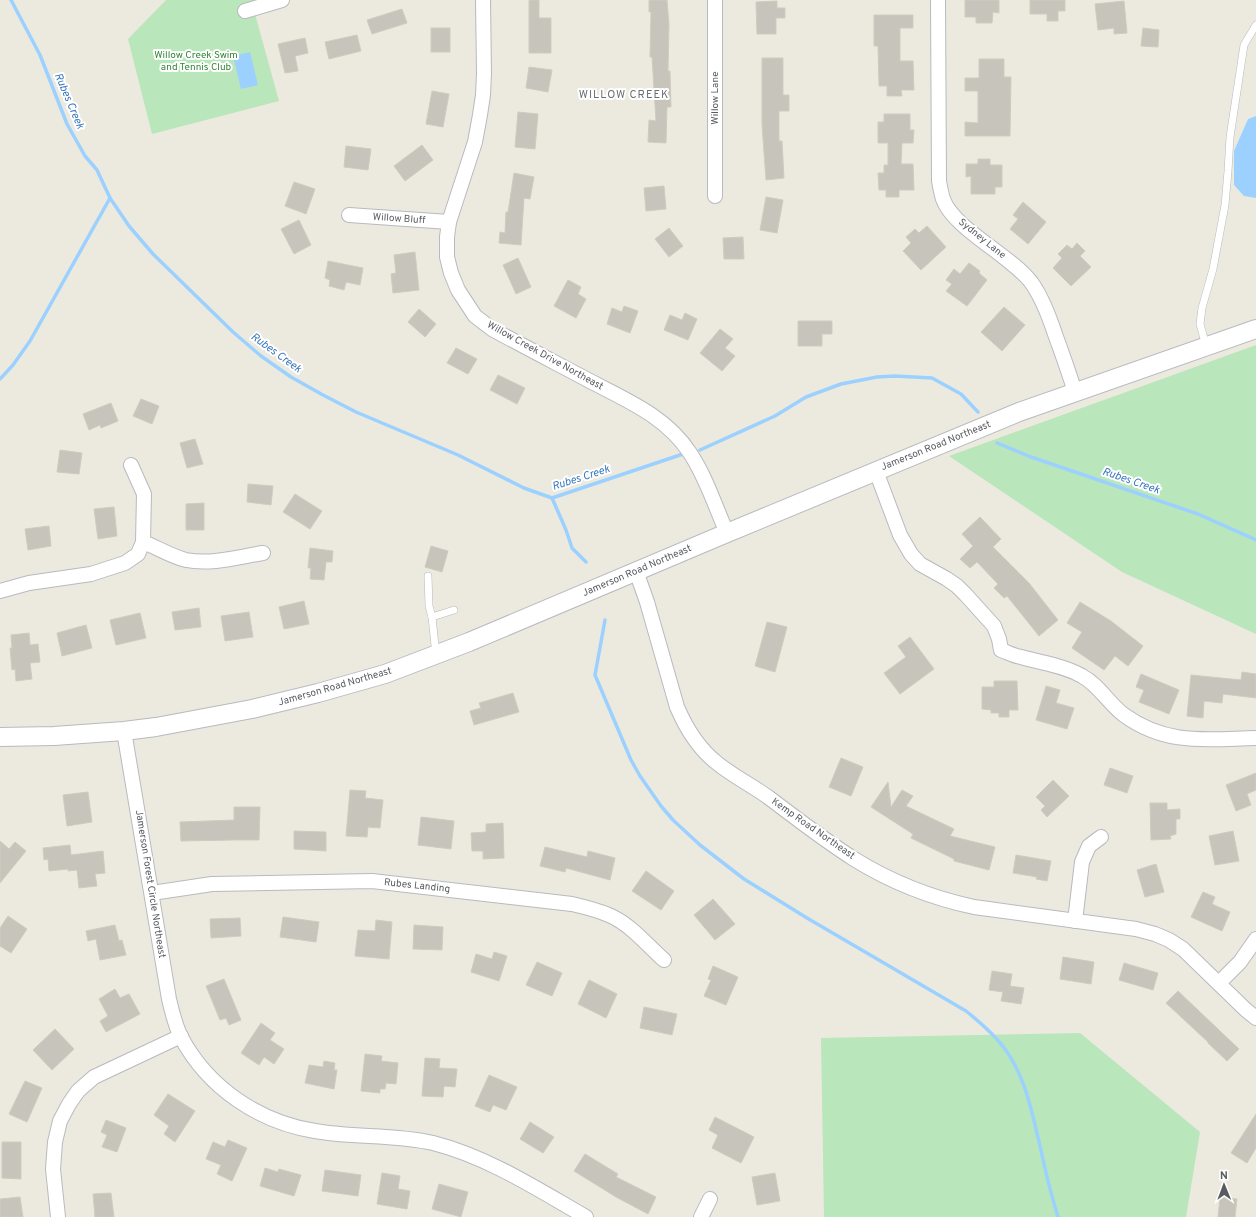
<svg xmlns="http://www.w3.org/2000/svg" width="1256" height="1217" viewBox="0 0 1256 1217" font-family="Overpass,sans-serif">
<rect width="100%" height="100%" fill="#eceadf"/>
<g fill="#b9e6ba">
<polygon points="166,0 261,0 252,3 279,101 152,134 128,39"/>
<polygon points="1256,345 1256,634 1122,572 949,456"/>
<polygon points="1080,1033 1200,1132 1186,1217 824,1217 821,1038"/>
</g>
<g fill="#9cd1ff">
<polygon points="250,52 258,85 241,89 233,56"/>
<polygon points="1256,116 1256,198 1244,196 1234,185 1234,151 1248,119"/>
</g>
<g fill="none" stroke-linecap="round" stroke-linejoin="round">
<g stroke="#9cd1ff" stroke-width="3.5">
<polyline points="11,0 40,55 67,124 85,156 97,170 110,198 129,226 153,254 233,332 261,356 291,377 323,395 356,412 458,455 524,488 552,498 683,454"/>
<polyline points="0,379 13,365 30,341 110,198"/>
<polyline points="997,443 1031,457 1198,514 1256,540"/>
<polyline points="700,450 775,416 806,397 841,384 877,377 895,376 932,378 961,394 978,412"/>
<polyline points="552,498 566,530 572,548 586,562"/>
<path d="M605 620 595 675 631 760 640 776 661 806 673 820 700 845 744 879 807 918 966 1011C981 1023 994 1034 1005 1049 1026 1078 1032 1113 1040 1146 1045 1170 1051 1194 1058 1217"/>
</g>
</g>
<g fill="#c7c4bc" stroke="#d1cbbd">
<polygon points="529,0 539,0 539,18 551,18 551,53 529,53"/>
<polygon points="649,0 667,0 669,24 668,71 670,71 671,107 667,107 666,143 648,142 649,120 656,121 652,57 650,57 651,12 649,12"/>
<polygon points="965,0 999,0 999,13 993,12 992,23 976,23 976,17 965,17"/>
<polygon points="1030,0 1065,0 1065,11 1058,11 1058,21 1047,21 1047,14 1030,14"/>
<polygon points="777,1 777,8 785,8 785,18 776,18 776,34 757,34 756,2"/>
<polygon points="1124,1 1127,33 1114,34 1114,28 1098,30 1095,4"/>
<polygon points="402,9 407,23 372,34 367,20"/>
<polygon points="874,15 913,15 913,28 900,28 900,61 913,61 914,90 901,90 902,96 887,96 887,86 879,86 878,46 874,46"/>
<rect x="431" y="28" width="19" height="24"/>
<polygon points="1143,28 1159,30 1158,47 1141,46"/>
<polygon points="357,35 361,51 329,59 325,42"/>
<polygon points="305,38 308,53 295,56 298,71 285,73 278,44"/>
<polygon points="762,58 783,58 783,95 789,95 789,111 779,111 779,141 782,141 784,178 766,180 762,125"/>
<polygon points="979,59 1004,59 1004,77 1011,77 1010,136 965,136 965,122 978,123 978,91 965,91 965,78 979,78"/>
<polygon points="529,67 552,70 548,92 526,88"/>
<polygon points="432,91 449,94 443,127 426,124"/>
<polygon points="518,112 538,114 535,149 515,147"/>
<polygon points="884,114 910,114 910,130 914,130 913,143 902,143 901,164 913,164 914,190 899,190 899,197 886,197 886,190 879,190 878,173 884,173 884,165 888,165 888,143 878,143 878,122 884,122"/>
<polygon points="422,145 433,160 405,181 394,166"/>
<polygon points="346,146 371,149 368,170 344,167"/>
<polygon points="978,159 990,159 990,165 1002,165 1002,187 995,187 995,194 971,194 971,176 966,177 966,164 978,164"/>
<polygon points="514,173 534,177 530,199 524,198 521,245 499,243 500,232 505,233 506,212 508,212"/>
<polygon points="294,182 315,189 306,214 285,206"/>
<polygon points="664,186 666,209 646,211 644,188"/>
<polygon points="766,197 783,200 777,233 760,230"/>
<polygon points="1023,202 1046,222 1028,244 1010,229 1018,219 1013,215"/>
<polygon points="299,220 311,245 294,254 281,229"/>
<polygon points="927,226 946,247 921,270 903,251 911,243 906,237 915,229 919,233"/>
<polygon points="669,228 683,246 669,257 655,239"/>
<polygon points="743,237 744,259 724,259 723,238"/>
<polygon points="1077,243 1085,251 1080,256 1091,267 1071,286 1053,268 1062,258 1058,254 1067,245 1072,249"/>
<polygon points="415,252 419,290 393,293 391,274 396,273 394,255"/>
<polygon points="518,258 531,287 516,294 503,265"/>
<polygon points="328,261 363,268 360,285 346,282 344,290 329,286 330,280 325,278"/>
<polygon points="969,263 980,271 979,273 987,280 967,306 946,291 952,284 946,280 954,269 960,274"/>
<polygon points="568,280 581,287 578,294 586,299 576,318 554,306"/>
<polygon points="624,306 638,311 630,333 607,324 612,308 622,312"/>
<polygon points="1004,307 1025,325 1002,351 981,332"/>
<polygon points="419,309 436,324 425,337 408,322"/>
<polygon points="685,313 697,319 688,340 664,330 670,315 682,320"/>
<polygon points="798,321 832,321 832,334 822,334 822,346 798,346"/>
<polygon points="720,329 733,339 725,348 735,356 722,371 700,353"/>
<polygon points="456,348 477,359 468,374 447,363"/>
<polygon points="498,375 525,388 517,404 490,390"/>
<polygon points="141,399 159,406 152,424 133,416"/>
<polygon points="111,403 118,421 101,428 100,425 89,430 83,414"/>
<polygon points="195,439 203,464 187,468 180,443"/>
<polygon points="60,450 82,453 79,474 57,472"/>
<polygon points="248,484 273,486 271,505 247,502"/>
<polygon points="295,494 322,511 310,529 283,512"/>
<polygon points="204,503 204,530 186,530 186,504"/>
<polygon points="114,507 117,536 98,539 94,509"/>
<polygon points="980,517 1001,539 993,547 1029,583 1058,620 1039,636 1007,596 1004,598 994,588 998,584 977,562 970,568 960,559 973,546 962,534"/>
<polygon points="49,526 51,546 28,550 25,529"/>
<polygon points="431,546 448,551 442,572 425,567"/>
<polygon points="310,548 333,551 332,562 326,562 324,580 310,579 311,568 308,568"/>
<polygon points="304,601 309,624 284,629 279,607"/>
<polygon points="1080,602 1111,621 1143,646 1128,666 1115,656 1104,670 1072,648 1082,632 1067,623"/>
<polygon points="199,608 201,627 175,630 172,612"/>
<polygon points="249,612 253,637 225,641 221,616"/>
<polygon points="140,613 146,638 116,645 110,620"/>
<polygon points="767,622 787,627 775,672 755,666"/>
<polygon points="86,625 92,648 62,656 57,633"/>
<polygon points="29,633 30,645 38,644 40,662 30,663 32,679 16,681 15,669 12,670 10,648 12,648 11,635"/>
<polygon points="910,637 934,669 900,694 884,673 906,657 898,646"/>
<polygon points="1242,672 1256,674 1256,698 1223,694 1222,703 1204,701 1203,718 1187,716 1191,675 1241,680"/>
<polygon points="1141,674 1179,690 1169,714 1139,702 1144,690 1136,687"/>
<polygon points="994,681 1017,681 1018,710 1009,710 1009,717 999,717 999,713 991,713 991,710 982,709 982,687 994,687"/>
<polygon points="1046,686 1060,690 1056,703 1074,708 1067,729 1036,720"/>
<polygon points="513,693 519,712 474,725 470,711 481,708 479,703"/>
<polygon points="841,758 863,767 851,796 829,787"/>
<polygon points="1110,768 1133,776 1127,793 1104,785"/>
<polygon points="1256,773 1256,790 1247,794 1251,805 1236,811 1226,785"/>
<polygon points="1053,780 1069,796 1047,817 1041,810 1045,806 1036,797"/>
<polygon points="888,782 891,807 902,790 913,796 906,806 954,829 950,836 995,847 989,870 954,861 954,859 911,838 913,834 871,807"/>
<polygon points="350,790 366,791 365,798 383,800 380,828 368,827 367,837 346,836"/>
<polygon points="88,792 92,822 67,826 63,795"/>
<polygon points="1150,803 1167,803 1167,810 1180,809 1180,819 1176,819 1176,834 1170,836 1171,839 1151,840"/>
<polygon points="234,807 260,807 259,840 234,840 181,841 180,822 234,820"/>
<polygon points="421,817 454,821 451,849 418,845"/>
<polygon points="503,823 504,858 483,859 483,851 472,851 471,833 486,832 486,824"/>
<polygon points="294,831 326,832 326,851 294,849"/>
<polygon points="1233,831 1239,861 1215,865 1209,836"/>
<polygon points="0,841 9,849 15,842 26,851 0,883"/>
<polygon points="70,845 71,855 103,851 105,873 95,874 97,886 79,888 77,870 68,871 68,869 49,871 48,859 44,860 43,848"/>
<polygon points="545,847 587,857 588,851 615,858 610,880 566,868 565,872 540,866"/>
<polygon points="1016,855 1051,861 1047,881 1036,879 1037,877 1013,873"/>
<polygon points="1156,864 1164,892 1145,897 1137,870"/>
<polygon points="646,871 674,891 661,910 632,891"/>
<polygon points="1203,892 1215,897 1212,904 1230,912 1222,931 1191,917"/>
<polygon points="713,899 735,924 715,940 694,915"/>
<polygon points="8,916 27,929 11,953 0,946 0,928"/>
<polygon points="283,917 319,922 316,942 280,937"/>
<polygon points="240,918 241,936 211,938 210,919"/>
<polygon points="376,920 392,922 389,959 355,956 358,930 375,931"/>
<polygon points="115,925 119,941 122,940 126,955 100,960 96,939 88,941 86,931"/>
<polygon points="414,925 443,927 442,950 413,949"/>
<polygon points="494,952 507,956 499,981 471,972 476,954 492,959"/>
<polygon points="1063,957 1094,962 1091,984 1060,979"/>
<polygon points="537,962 562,973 552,996 526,985"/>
<polygon points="1124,963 1158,973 1153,990 1119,980"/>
<polygon points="713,966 738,977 726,1005 704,996 711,980 708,979"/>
<polygon points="992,971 1012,974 1010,986 1024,988 1021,1004 1001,1001 1003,992 989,990"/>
<polygon points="224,979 241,1020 229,1025 226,1018 220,1020 206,986"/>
<polygon points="589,980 617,994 606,1018 578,1004"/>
<polygon points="115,989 120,998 129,994 140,1014 106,1032 100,1021 108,1016 99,999"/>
<polygon points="1178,991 1239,1049 1227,1061 1208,1043 1208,1042 1166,1003"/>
<polygon points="644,1007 677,1014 672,1035 640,1028"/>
<polygon points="261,1023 275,1033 270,1040 284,1049 274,1064 264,1057 259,1065 241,1053"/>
<polygon points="55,1029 74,1049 52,1070 33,1050"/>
<polygon points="365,1054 382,1056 381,1061 398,1063 396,1084 386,1083 385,1089 380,1089 380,1093 361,1091"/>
<polygon points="425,1058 440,1059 439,1068 457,1069 455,1087 444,1086 443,1097 422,1096"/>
<polygon points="324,1061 335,1063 334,1070 337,1070 334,1089 305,1083 309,1065 323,1067"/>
<polygon points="489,1075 517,1087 506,1110 493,1105 490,1112 475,1106"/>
<polygon points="25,1081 42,1088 27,1122 9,1114"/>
<polygon points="168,1094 195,1111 175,1142 164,1134 169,1126 154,1115"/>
<polygon points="1256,1114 1256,1148 1247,1163 1231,1153"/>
<polygon points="715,1117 754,1137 741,1163 712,1148 718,1135 709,1130"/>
<polygon points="106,1120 126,1128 117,1152 102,1147 107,1135 101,1132"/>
<polygon points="530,1122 554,1137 543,1153 520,1139"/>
<polygon points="228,1140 247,1148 232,1181 217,1174 221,1165 206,1159 213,1142 225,1147"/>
<polygon points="2,1142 21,1142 21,1179 2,1178"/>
<polygon points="585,1154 618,1174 616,1177 656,1197 648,1214 616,1197 574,1171"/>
<polygon points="265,1168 278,1172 279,1169 301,1175 294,1196 260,1186"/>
<polygon points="325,1170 361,1175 358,1196 322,1191"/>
<polygon points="382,1173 400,1176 398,1189 410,1191 407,1209 377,1204"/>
<polygon points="775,1173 780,1201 757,1205 752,1177"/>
<polygon points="439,1184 468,1192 461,1217 432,1209"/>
<polygon points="111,1193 114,1217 95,1217 93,1194"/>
<polygon points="20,1197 23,1217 0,1217 0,1199"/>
<polygon points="1220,1197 1237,1199 1235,1217 1218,1217"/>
</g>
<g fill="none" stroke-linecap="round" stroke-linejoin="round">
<defs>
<g id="service">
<polyline points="1206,346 1200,324 1202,308 1213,269 1225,205 1228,171 1230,137 1244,45 1256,25"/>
<polyline points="428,576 429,606 432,617"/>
<polyline points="436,655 432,617 454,610"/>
</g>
<g id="minor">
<path d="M483 0 484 73 483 95 480 115 475 142 449 222 447 237V257L451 273 458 290 475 316 492 329C523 346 556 363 588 380 626 400 666 416 690 453 706 477 715 506 727 533"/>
<polyline points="715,0 715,196"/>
<path d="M938 0 939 181C940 186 941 193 943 199 953 228 1010 255 1031 282 1042 297 1049 316 1055 334 1062 353 1069 373 1075 392"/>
<polyline points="245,11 282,0"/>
<polyline points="349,215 449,222"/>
<path d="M876 471 900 535 911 554 920 564 947 579 957 586 966 595 994 626 999 639 1001 650C1007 652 1014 656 1021 657 1041 663 1063 665 1082 676 1099 685 1109 704 1124 715 1167 746 1207 739 1256 738"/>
<path d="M143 542C156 547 173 557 186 560 211 565 238 557 263 553"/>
<path d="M636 571 647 602 677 707C686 728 699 749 717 763 733 776 751 785 768 797 796 818 824 840 854 859 891 882 932 898 974 907L1136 929 1155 934 1169 940 1183 949 1246 1010 1256 1018"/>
<polyline points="0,591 29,583 91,574 125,563 138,554 143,542 144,494 131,465"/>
<path d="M124 731 169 999C172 1012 175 1025 181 1037 208 1088 259 1122 315 1131 354 1138 394 1134 433 1143 488 1157 537 1189 586 1217"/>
<path d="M152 893 212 884 372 881 572 904C585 907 598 910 611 916 631 925 647 945 664 960"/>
<polyline points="1075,921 1082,862 1089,846 1101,837"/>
<polyline points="1219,983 1240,962 1256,939"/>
<polyline points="58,1217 53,1169 55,1142 60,1121 69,1104 78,1091 94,1077 181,1036"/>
<polyline points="701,1217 710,1199"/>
</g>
<polyline id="tertiary" points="0,737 54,736 124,731 156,727 252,709 318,693 385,674 469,642 727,533 1019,412 1256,329"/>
</defs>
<use href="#service" stroke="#b7babf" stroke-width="8"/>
<use href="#minor" stroke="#b7babf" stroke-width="16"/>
<use href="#tertiary" stroke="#b7babf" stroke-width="20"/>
<use href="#service" stroke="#fff" stroke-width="7"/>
<use href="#minor" stroke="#fff" stroke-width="14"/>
<use href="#tertiary" stroke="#fff" stroke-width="18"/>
</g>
<g text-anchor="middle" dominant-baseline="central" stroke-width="4" stroke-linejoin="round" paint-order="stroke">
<g font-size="10" fill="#318737" stroke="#fff">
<text x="196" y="55">Willow Creek Swim<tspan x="196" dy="12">and Tennis Club</tspan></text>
</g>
<g font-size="10" fill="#585c61" stroke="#fff">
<text transform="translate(715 98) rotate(-90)">Willow Lane</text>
<text transform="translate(399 219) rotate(4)">Willow Bluff</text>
<text transform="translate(982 239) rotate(39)">Sydney Lane</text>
<text transform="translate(545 356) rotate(29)">Willow Creek Drive Northeast</text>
<text transform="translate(936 446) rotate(-22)">Jamerson Road Northeast</text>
<text transform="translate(637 571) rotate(-23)">Jamerson Road Northeast</text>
<text transform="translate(335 687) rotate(-16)">Jamerson Road Northeast</text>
<text transform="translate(813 829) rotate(35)">Kemp Road Northeast</text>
<text transform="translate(150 884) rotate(81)">Jamerson Forest Circle Northeast</text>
<text transform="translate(417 886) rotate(6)">Rubes Landing</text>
</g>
<g font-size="11" letter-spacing="1" fill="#696e73" stroke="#fff">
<text x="624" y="95">WILLOW CREEK</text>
</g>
<g font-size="11" font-style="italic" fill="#3876be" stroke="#fff">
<text transform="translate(69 101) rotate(67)">Rubes Creek</text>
<text transform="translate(276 353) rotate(36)">Rubes Creek</text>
<text transform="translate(581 478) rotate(-18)">Rubes Creek</text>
<text transform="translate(1131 481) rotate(19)">Rubes Creek</text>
</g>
</g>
<g transform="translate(1224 1185) rotate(359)" stroke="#ffffff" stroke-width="3" paint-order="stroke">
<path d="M0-3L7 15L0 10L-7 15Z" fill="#585c61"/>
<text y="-6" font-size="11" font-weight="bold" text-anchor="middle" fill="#585c61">N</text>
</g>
</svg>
